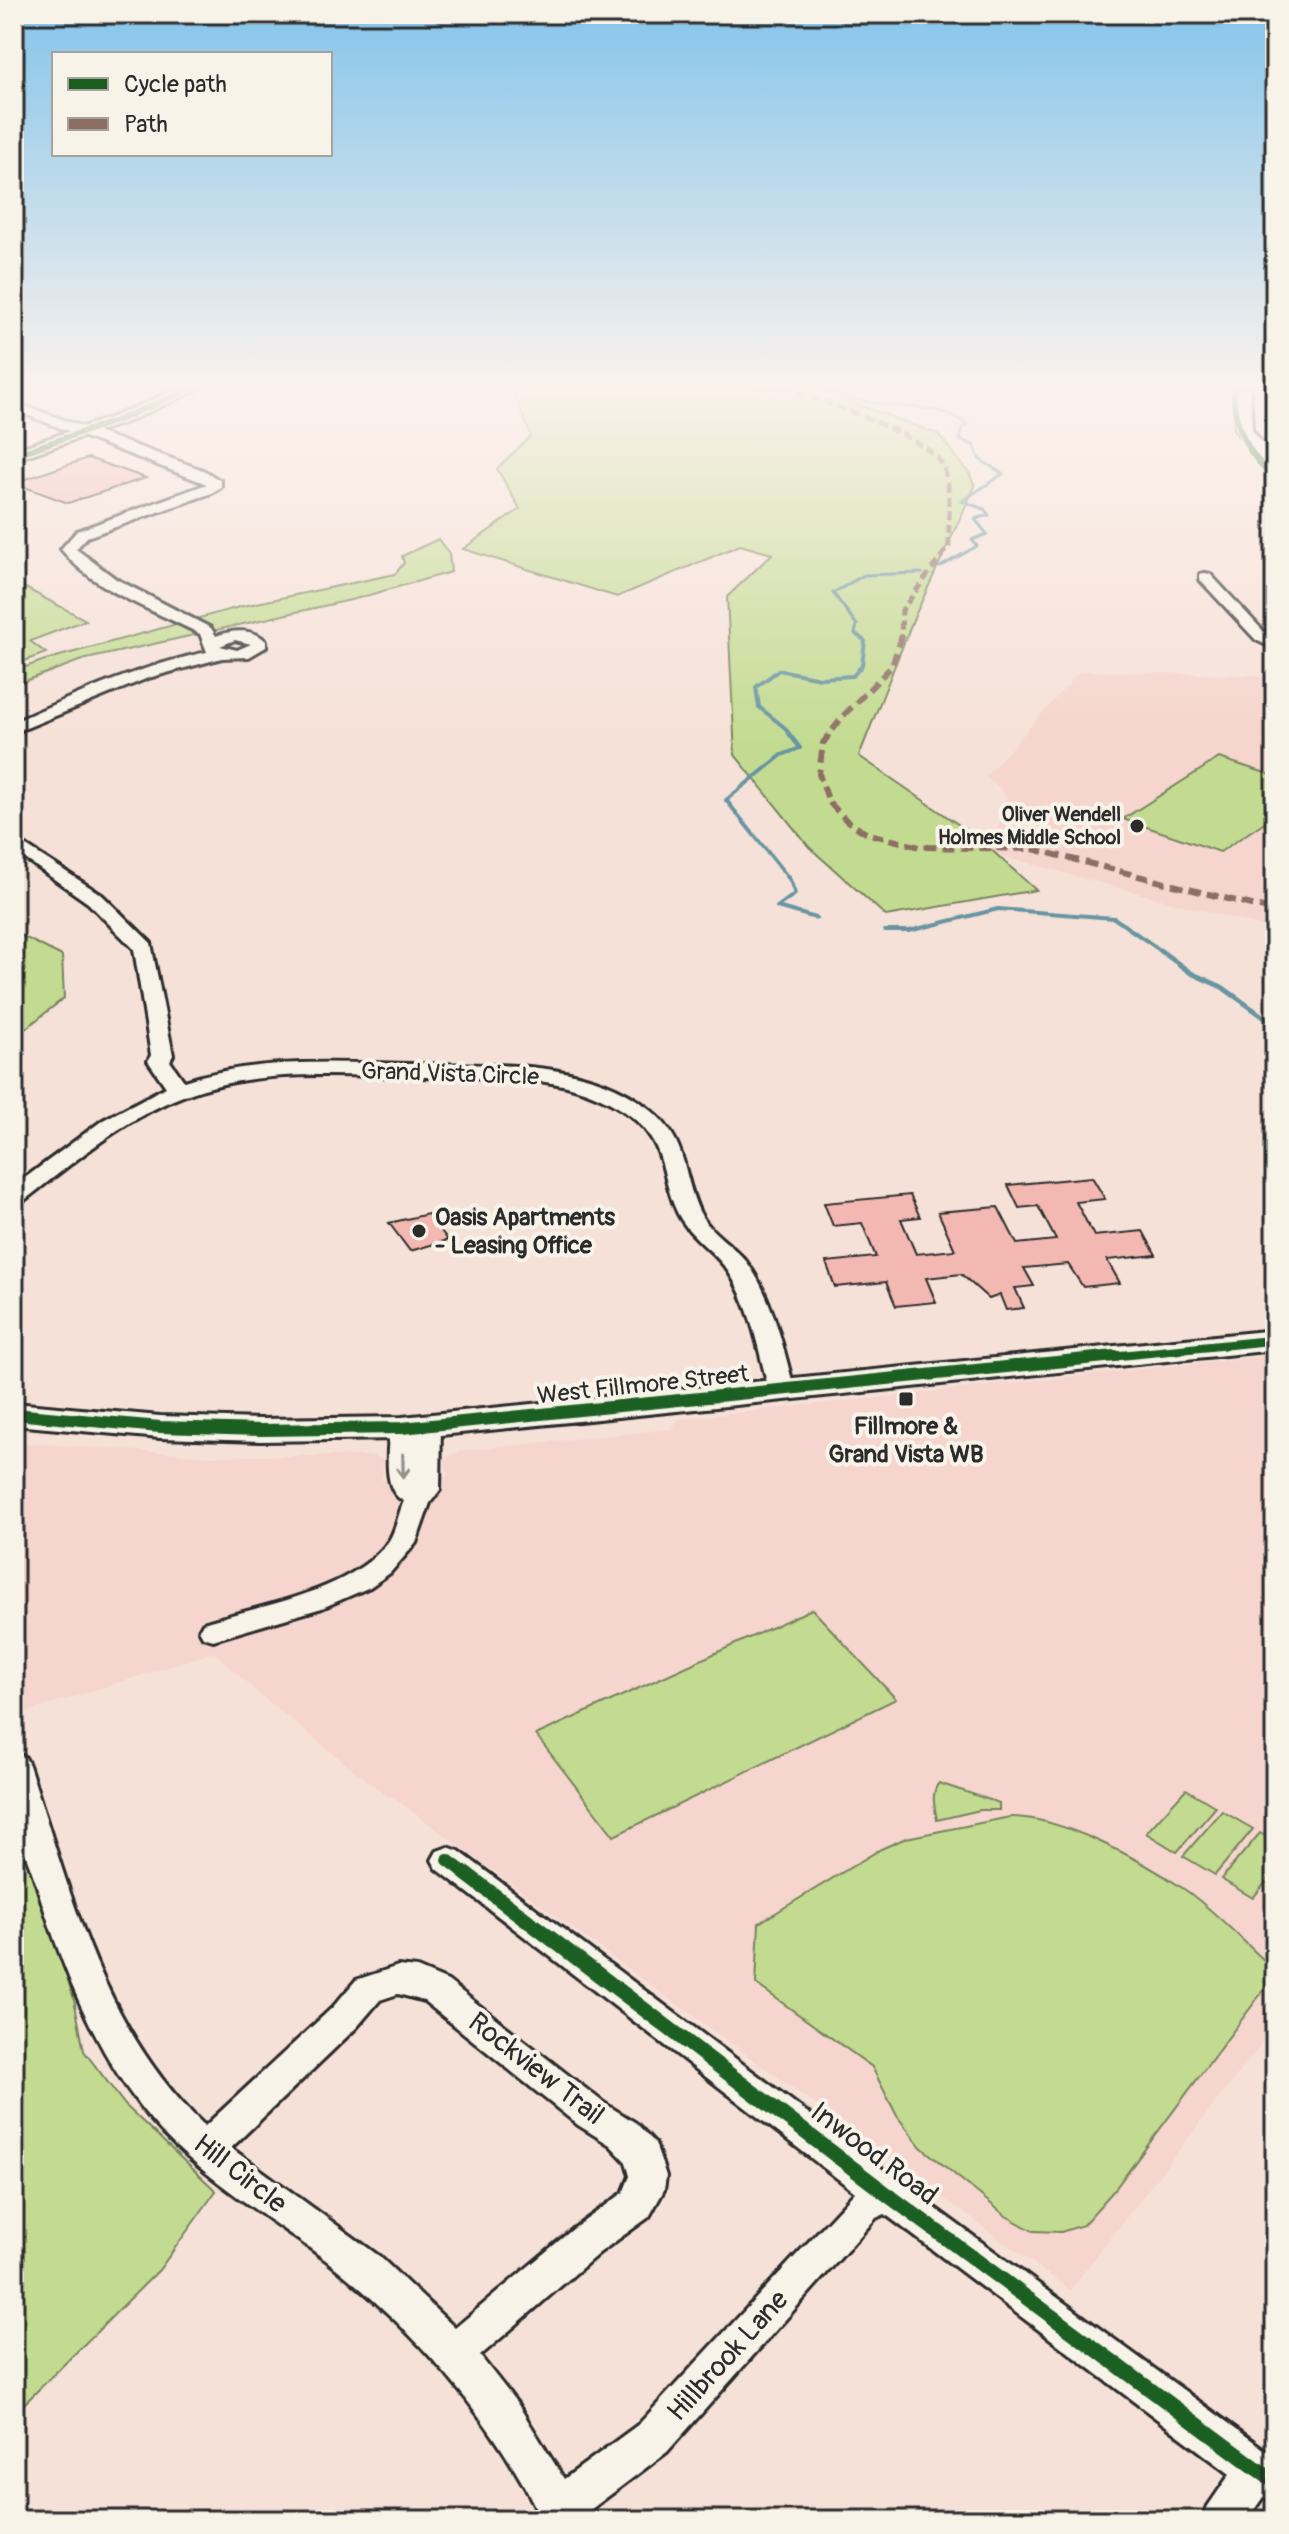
<svg xmlns="http://www.w3.org/2000/svg" width="1289" height="2534" viewBox="0 0 1289 2534" font-family="Pangolin,sans-serif">
<rect width="100%" height="100%" fill="#f6e1d8"/>
<filter id="ink" filterUnits="userSpaceOnUse"><feTurbulence type="fractalNoise" baseFrequency=".0125" numOctaves="2"/><feDisplacementMap in="SourceGraphic" scale="16" xChannelSelector="R" yChannelSelector="G"/><feConvolveMatrix kernelMatrix="1 2 1 2 8 2 1 2 1" color-interpolation-filters="sRGB"/></filter>
<g filter="url(#ink)">
<g fill="#f5d5cd">
<polygon points="1080,671 1275,676 1275,930 990,853 1007,799 999,787 985,777"/>
<polygon points="1275,1355 1275,2026 1070,2290 391,1796 389,1798 259,1694 214,1652 20,1714 14,1693 14,1442 209,1456 373,1456 384,1461 381,1480 448,1477 445,1458 460,1451 671,1429 679,1419"/>
</g>
<g fill="#c3db91" stroke="#77835e" stroke-width="2">
<polygon points="512,388 813,388 938,434 969,473 975,486 913,620 859,756 978,838 1036,890 886,916 809,847 735,755 727,597 772,554 740,545 617,597 463,549 520,509 497,469 531,436"/>
<polygon points="438,539 449,554 451,572 355,599 82,660 14,685 14,671 45,660 243,606 395,574 404,563 402,556"/>
<polygon points="14,582 86,620 30,641 46,653 14,665"/>
<polygon points="1219,758 1275,776 1275,815 1220,852 1123,819"/>
<polygon points="14,936 22,936 62,956 64,998 14,1038"/>
<polygon points="812,1609 896,1699 614,1836 536,1735"/>
<path d="M939 1783 999 1803V1810H980L937 1820C935 1808 930 1793 939 1783Z"/>
<polygon points="1186,1789 1216,1807 1177,1852 1146,1833"/>
<polygon points="1222,1811 1253,1829 1215,1875 1183,1856"/>
<polygon points="14,1817 74,1999 84,2051 125,2105 216,2191 159,2270 14,2414"/>
<path d="M1010 1817C1060 1816 1142 1860 1184 1889 1216 1911 1245 1944 1275 1970V1975L1115 2189 1083 2225 1061 2232 1033 2231 1006 2216 921 2147 897 2116 872 2067 756 1984 759 1923 881 1849 906 1838Z"/>
<polygon points="1260,1833 1275,1842 1275,1871 1253,1898 1221,1879"/>
</g>
<g fill="none" stroke-linecap="round" stroke-linejoin="round">
<g stroke="#6795a1" stroke-width="3">
<path d="M818 388C838 394 858 401 879 404 912 408 939 404 968 425L962 428 960 440 974 445 979 459 1003 474 962 501 984 509 989 515 975 519 987 534 972 540 977 546 940 567"/>
<polyline points="860,637 855,633 857,625 833,593 864,575 922,573"/>
</g>
<g stroke="#6795a1" stroke-width="4">
<polyline points="816,918 777,907 795,894 790,880 726,800 782,755 800,748 784,727 759,707 756,687 779,670 820,678 853,676 862,665 865,641 857,635"/>
<polyline points="885,931 909,931 998,909 1114,918 1164,953"/>
</g>
<polyline stroke="#6795a1" stroke-width="5" points="1161,951 1191,973 1222,987 1275,1025"/>
</g>
<g fill="#f4b8b2" stroke="#2b2b2b" stroke-width="2">
<polygon points="88,458 146,478 68,503 14,483"/>
<polygon points="1092,1177 1105,1199 1076,1202 1094,1236 1143,1231 1156,1255 1107,1260 1120,1283 1083,1287 1068,1264 1024,1268 1034,1286 1015,1288 1024,1308 1006,1310 1000,1295 989,1299 961,1274 926,1278 936,1302 896,1306 886,1282 835,1287 826,1262 876,1257 862,1223 833,1226 824,1203 910,1195 920,1217 901,1219 916,1254 955,1250 938,1212 998,1207 1017,1244 1056,1240 1038,1206 1019,1208 1008,1185"/>
<polygon points="428,1214 448,1240 410,1251 389,1223"/>
</g>
<g fill="none" stroke-linecap="round" stroke-linejoin="round">
<defs>
<g id="minor">
<path d="M14 402 203 470 221 481V487L212 493 87 537 76 549 116 579 211 628 216 636C233 630 252 628 266 641V647L249 657 222 658 148 678 14 733V722C77 694 140 666 207 652L200 634C155 610 93 591 61 549L77 531 207 484 14 410ZM235 640 251 644 237 650 220 646Z"/>
<polygon points="1205,573 1210,574 1266,634 1275,638 1275,649 1256,640 1200,580 1200,574"/>
<path d="M14 838 102 895 151 943 173 1055 170 1061 184 1081C258 1057 336 1063 412 1064 489 1066 583 1057 647 1107 690 1141 680 1170 700 1213 710 1233 732 1244 746 1261 773 1297 783 1348 795 1391L791 1397 782 1399 773 1397 769 1391C759 1352 751 1305 728 1271 713 1249 689 1237 677 1212 660 1175 667 1145 632 1117 613 1102 590 1092 567 1086 520 1075 470 1078 422 1077 343 1076 258 1067 183 1096 123 1119 73 1163 22 1202L14 1204V1186L103 1120 166 1087 148 1061 151 1055 134 949 88 903 14 851Z"/>
<path d="M428 1416 437 1419 441 1425 440 1490 430 1503 416 1543 390 1573 370 1587 322 1608 213 1640 203 1637 199 1630 203 1623C259 1606 351 1592 388 1542 396 1531 398 1514 404 1501 381 1491 389 1449 389 1428L393 1422 402 1419 411 1422 415 1428 419 1419Z"/>
<path d="M14 1753 25 1757 29 1765C71 1893 103 2031 205 2126L333 2007 356 1980 398 1966 417 1968 448 1981 604 2103 636 2123 655 2143 666 2176 664 2190 649 2217 599 2253 480 2356 517 2403 564 2479 639 2424 855 2192 437 1869 432 1860 437 1851 448 1847 459 1851 901 2183 1272 2455 1275 2457V2502L1263 2497 1247 2520H1202L1208 2506 1230 2474 885 2214 876 2218 667 2452 582 2516 583 2520H542C492 2417 416 2331 327 2261 283 2227 233 2197 191 2160 109 2090 67 1984 36 1883 29 1861 17 1837 14 1814 11 1795 14 1773 14 1753ZM398 1994 424 2001 578 2125 610 2145 626 2162 630 2176 623 2193 573 2229 455 2328 379 2256 231 2148 357 2027 380 2000Z"/>
</g>
<g id="major">
<polygon points="180,388 200,388 127,422 14,460 14,450 115,416"/>
<polygon points="1234,388 1250,388 1252,430 1275,459 1275,475 1269,474 1236,430"/>
<polygon points="1275,1330 1275,1350 402,1439 260,1441 160,1438 14,1425 14,1403 160,1416 260,1419 402,1417"/>
</g>
</defs>
<use href="#minor" stroke="#2b2b2b" stroke-width="6"/>
<use href="#major" stroke="#2b2b2b" stroke-width="6"/>
<use href="#minor" fill="#f7f3e8" fill-rule="evenodd"/>
<use href="#major" fill="#f7f3e8" fill-rule="evenodd"/>
<path stroke="#8d6e63" stroke-width="5" stroke-dasharray="9 5" stroke-linecap="butt" d="M784 388C819 400 926 434 943 466 952 483 948 526 949 546L902 610 901 637"/>
<polyline stroke="#8d6e63" stroke-width="6" stroke-dasharray="12 6" stroke-linecap="butt" points="902,635 892,666 844,715 823,743 819,774 829,802 847,821 866,833 920,847 1033,849 1275,911"/>
<defs>
<g id="cycleway-far3">
<path d="M1233 388C1234 428 1246 452 1275 479"/>
<polyline points="14,455 121,419 192,388"/>
</g>
<polyline id="cycleway-far2" points="1095,1358 1275,1340"/>
<g id="cycleway-far1">
<polyline points="14,1414 160,1427 260,1430 402,1428 1115,1356"/>
<polyline points="448,1860 468,1875"/>
</g>
<polyline id="cycleway" points="465,1873 888,2195 1275,2482"/>
</defs>
<use href="#cycleway-far3" stroke="#f7f3e8" stroke-width="9"/>
<use href="#cycleway-far2" stroke="#f7f3e8" stroke-width="14"/>
<use href="#cycleway-far1" stroke="#f7f3e8" stroke-width="17"/>
<use href="#cycleway" stroke="#f7f3e8" stroke-width="20"/>
<use href="#cycleway-far3" stroke="#1b5e20" stroke-width="6"/>
<use href="#cycleway-far2" stroke="#1b5e20" stroke-width="9"/>
<use href="#cycleway-far1" stroke="#1b5e20" stroke-width="12"/>
<use href="#cycleway" stroke="#1b5e20" stroke-width="15"/>
</g>
<defs><path id="oneway-shaft" d="M-6 0H5M1.5-3L5.5 0L1.5 3" fill="none" stroke-width="1.6" stroke-linecap="round" stroke-linejoin="round" transform="scale(2)"/></defs>
<use stroke="#918f8a" href="#oneway-shaft" transform="translate(403 1466) rotate(89)"/>
</g>
<linearGradient id="sky" x2="0" y2="1"><stop stop-color="#84c4eb"/><stop offset="0.52" stop-color="#fbf2ed"/><stop offset="1" stop-color="#fbf2ed" stop-opacity="0"/></linearGradient>
<rect width="1289" height="742" fill="url(#sky)"/>
<g fill="#2b2b2b" stroke="#f7f3e8" stroke-width="3">
<circle cx="1137" cy="826" r="8"/>
<circle cx="419" cy="1231" r="8"/>
<rect x="898" y="1391" width="16" height="16" rx="4"/>
</g>
<g text-anchor="middle" dominant-baseline="central" stroke-width="8" stroke-linejoin="round" paint-order="stroke">
<g font-size="20" font-weight="bold" fill="#2b2b2b" stroke="#f7f3e8" text-anchor="end">
<text x="1121" y="814">Oliver Wendell<tspan x="1121" dy="23">Holmes Middle School</tspan></text>
</g>
<g font-size="24" fill="#2b2b2b" stroke="#f7f3e8">
<text transform="translate(450 1074) rotate(2)">Grand Vista Circle</text>
<text transform="translate(643 1385) rotate(-6)">West Fillmore Street</text>
</g>
<g font-size="24" font-weight="bold" fill="#2b2b2b" stroke="#f7f3e8" text-anchor="start">
<text x="435" y="1217">Oasis Apartments<tspan x="435" dy="28">- Leasing Office</tspan></text>
<text x="906" y="1426" text-anchor="middle">Fillmore &amp;<tspan x="906" dy="28">Grand Vista WB</tspan></text>
</g>
<g font-size="28" fill="#2b2b2b" stroke="#f7f3e8">
<text transform="translate(536 2069) rotate(38)">Rockview Trail</text>
<text transform="translate(874 2154) rotate(37)">Inwood Road</text>
<text transform="translate(240 2174) rotate(38)">Hill Circle</text>
<text transform="translate(728 2356) rotate(-48)">Hillbrook Lane</text>
</g>
</g>
<rect width="1289" height="2534" fill="none" stroke="#f7f3e8" stroke-width="48"/>
<rect x="24" y="24" width="1241" height="2486" fill="none" stroke="#2b2b2b" stroke-width="3" filter="url(#ink)"/>
<rect x="52" y="52" width="280" height="104" fill="#f7f3e8" stroke="#a5a39c" stroke-width="2"/>
<rect x="68" y="78" width="40" height="12" fill="#1b5e20" stroke="#a5a39c" stroke-width="2"/>
<text x="124" y="92" font-size="24" fill="#2b2b2b">Cycle path</text>
<rect x="68" y="118" width="40" height="12" fill="#8d6e63" stroke="#a5a39c" stroke-width="2"/>
<text x="124" y="132" font-size="24" fill="#2b2b2b">Path</text>
</svg>
